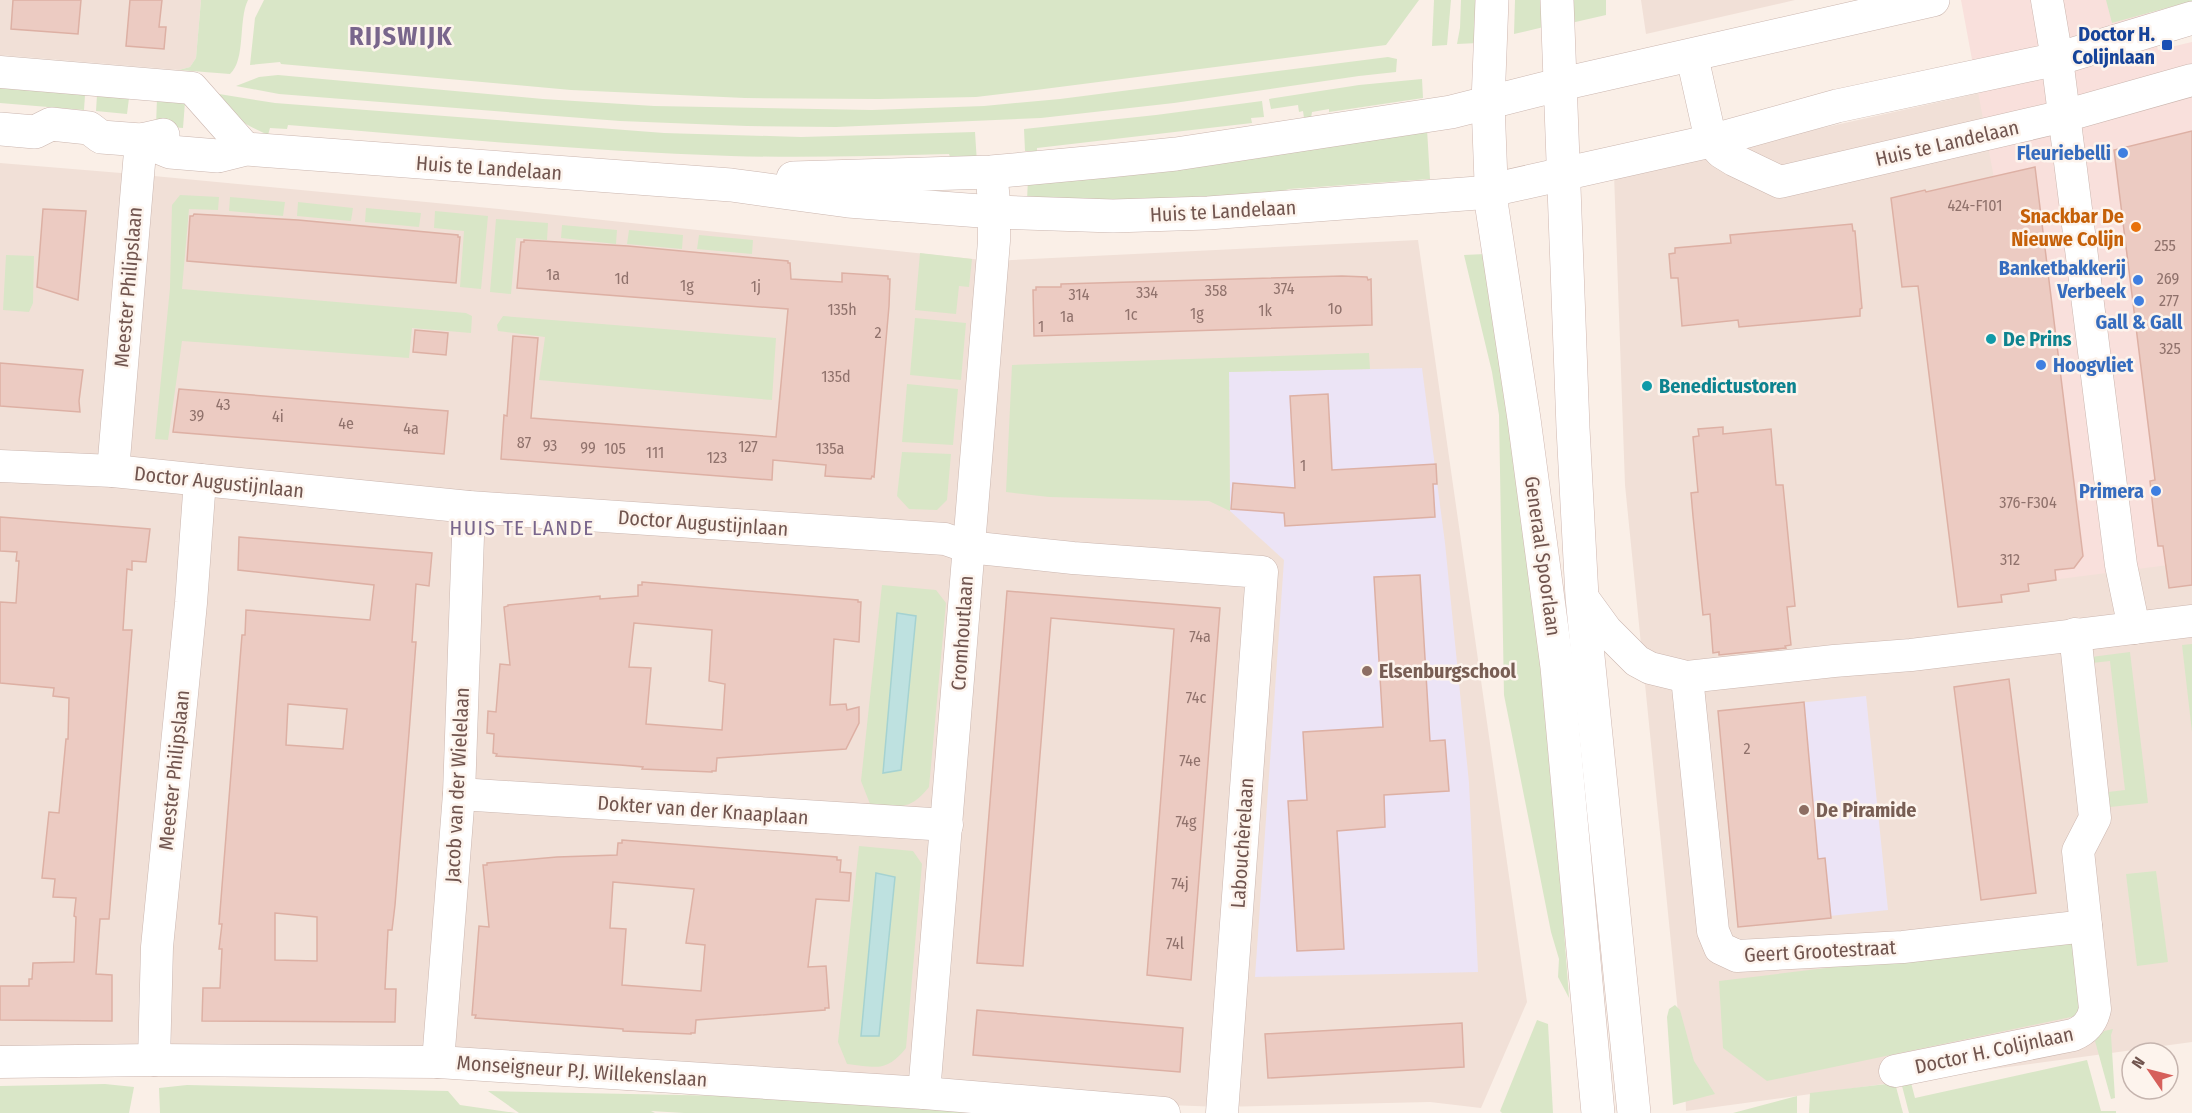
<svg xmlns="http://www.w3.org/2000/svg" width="2192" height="1113" viewBox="0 0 2192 1113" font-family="'Fira Sans Condensed',sans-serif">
<rect width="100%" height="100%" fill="#faefe7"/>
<g fill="#f1e0d7">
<polygon points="0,0 201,0 196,58 190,67 179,70 0,55"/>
<polygon points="1641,0 1795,0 1646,34"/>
<polygon points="2192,46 2192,1042 1686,1111 1685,1082 1625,485 1614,174"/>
<polygon points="0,163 133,174 499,209 992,261 1418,240 1527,1002 1481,1108 1430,1102 1221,1107 1116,1103 0,1055"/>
</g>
<polygon fill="#f9e0dc" points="1961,0 2145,0 2158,50 2192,42 2192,562 2052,580 1996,189"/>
<g fill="#ece4f6">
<polygon points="1422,368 1445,543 1469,783 1478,972 1255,977 1284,560 1230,511 1229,372"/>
<polygon points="1866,696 1888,910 1741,925 1719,711"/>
</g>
<g fill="#d9e6c7">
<path d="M201 0H248C238 20 246 60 230 74L179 70 190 67 196 58Z"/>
<polygon points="264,0 1419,0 1386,45 1036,90 976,97 879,99 745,98 571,90 281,64 280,62 250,65 255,18"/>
<polygon points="1434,0 1451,0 1447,45 1432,46"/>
<polygon points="1461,0 1479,0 1478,43 1457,44 1460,28"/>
<polygon points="1515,0 1551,0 1552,25 1514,34"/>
<polygon points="1565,0 1606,0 1606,15 1571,23"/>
<polygon points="2106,0 2192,0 2192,1 2112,23"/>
<polygon points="1388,57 1397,59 1396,72 1359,76 1174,103 1041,118 836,127 747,126 620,121 279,94 236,86 259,77 278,75 543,99 654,106 872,110 984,106 1060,99"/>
<polygon points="1422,79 1423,98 1329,112 1329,109 1312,112 1311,118 1304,118 1303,111 1299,112 1298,105 1271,109 1269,99 1359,85"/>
<polygon points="0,88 85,95 84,110 0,103"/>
<path d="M219 94 275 103 664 133 801 137 975 132 977 163 950 157 949 154C877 156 804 158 731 156 583 151 436 137 288 125L287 129 270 128 268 135C245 124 231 119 219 94Z"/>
<polygon points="97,95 129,98 127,114 96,111"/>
<polygon points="157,98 185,102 183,128 156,126"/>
<polygon points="1262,101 1264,117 1251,118 1252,123 1037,148 1037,151 1025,151 1024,129 1156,115"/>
<polygon points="1427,129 1430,179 1289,189 1259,199 1027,201 1028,178"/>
<polygon points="180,195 219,197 218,210 189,209 182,289 466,313 472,316 471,333 412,328 409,358 182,341 168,440 155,439 170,288 172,205"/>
<polygon points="230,197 285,202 283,216 229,211"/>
<polygon points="298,202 353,208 351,221 297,216"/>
<polygon points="366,208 421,213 419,227 365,222"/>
<polygon points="435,211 488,216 481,289 460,287 464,231 434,228"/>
<polygon points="496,219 548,223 547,240 516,238 511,294 490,292"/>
<polygon points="562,225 617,230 616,244 561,238"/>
<polygon points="629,230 683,235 682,249 627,244"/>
<polygon points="699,235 753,240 752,254 697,249"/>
<polygon points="920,253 972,259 969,287 959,286 956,314 915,310"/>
<polygon points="1485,254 1528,516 1554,796 1569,998 1558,977 1559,959 1551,932 1504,695 1499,415 1492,372 1464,255"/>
<polygon points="6,255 34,256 33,303 29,312 3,310"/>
<polygon points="503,316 776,338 772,400 539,380 545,337 498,331 497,325"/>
<polygon points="915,318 966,323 961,380 910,375"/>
<polygon points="1369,353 1370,369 1229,372 1230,511 1209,501 1049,497 1006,492 1012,365"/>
<polygon points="907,384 958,389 953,445 902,442"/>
<polygon points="902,452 951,454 947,500 937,510 909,509 897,496"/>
<path d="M882 585 936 590 946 603 929 787C909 812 900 806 870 804L861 781Z"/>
<polygon points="2192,644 2192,732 2182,645"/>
<polygon points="2130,652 2148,803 2110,807 2108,792 2125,790 2110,661 2092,663 2091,657"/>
<path d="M859 846 913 851 922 864 906 1048C886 1073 876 1067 847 1064L838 1042Z"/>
<polygon points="2156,871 2168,962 2137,966 2126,874"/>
<polygon points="2075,938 2081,1007 2076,1016 1767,1081 1723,1048 1719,981"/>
<polygon points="1675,1005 1680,1010 1694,1061 1715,1094 1673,1105 1667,1017 1669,1009"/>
<polygon points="1537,1020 1548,1024 1553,1113 1502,1113 1500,1111"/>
<polygon points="2113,1029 2111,1035 2115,1098 2111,1099 2095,1041 2104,1031"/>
<polygon points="2087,1060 2101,1111 2116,1111 2116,1113 1909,1113 1901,1082 1910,1079 1915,1098"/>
<polygon points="1895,1083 1903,1113 1809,1113 1810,1093"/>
<polygon points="105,1084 134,1087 129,1113 0,1113 0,1086"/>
<polygon points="187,1085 448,1091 460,1105 516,1113 160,1113 159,1088"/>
<polygon points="488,1091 823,1098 993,1113 684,1113 651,1111 655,1113 519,1113"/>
<polygon points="1797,1096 1797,1113 1733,1113"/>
</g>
<g fill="#bee1e0" stroke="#a5d2d1" stroke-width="1.5">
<polygon points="897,613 916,616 901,770 883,773"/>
<polygon points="876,873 895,877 879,1036 861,1036"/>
</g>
<g fill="#eccbc2" stroke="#ddb0a4" stroke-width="1.5" fill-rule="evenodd">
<polygon points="13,0 81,0 78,34 11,29"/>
<polygon points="130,0 162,0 159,27 166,27 164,49 126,46"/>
<polygon points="2192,131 2192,585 2169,588 2163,546 2158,546 2153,508 2150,481 2155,480 2114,150"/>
<polygon points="2035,167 2083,556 2074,568 2055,570 2056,580 2028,584 2029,591 2001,595 2002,602 1958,607 1918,286 1902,287 1891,198 1925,190 1926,192"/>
<polygon points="43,209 86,211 78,300 37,287"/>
<polygon points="194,214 298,220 458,235 458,237 460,237 456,283 187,261 190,216 193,216"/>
<polygon points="1852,224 1853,231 1855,231 1862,308 1860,309 1860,316 1739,327 1738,320 1682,326 1678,278 1671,278 1669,254 1675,253 1675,248 1731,243 1730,235"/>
<polygon points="524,240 628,246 788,261 788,263 790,263 791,279 842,282 842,273 888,276 888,279 890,279 889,306 874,477 872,476 871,479 825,476 826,465 773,460 772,480 501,459 504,415 507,416 513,336 538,338 531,418 776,437 788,309 517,288 521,242 524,242"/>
<polygon points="1342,276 1367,277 1368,280 1371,279 1372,325 1034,336 1033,290 1036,290 1036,287 1061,287 1061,284"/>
<polygon points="415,330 448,333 446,355 413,352"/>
<polygon points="0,363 83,370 79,401 80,412 0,406"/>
<polygon points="179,389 448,411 444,454 173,432"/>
<polygon points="1328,394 1332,470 1436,464 1437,484 1433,484 1435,517 1285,526 1284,513 1231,509 1233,483 1295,488 1290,396"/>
<polygon points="1723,427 1723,434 1771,429 1776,485 1783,485 1795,606 1787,607 1791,645 1785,646 1786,648 1719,655 1719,652 1713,653 1710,614 1703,615 1693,516 1691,493 1698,492 1693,437 1699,436 1698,429"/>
<polygon points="0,517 150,529 146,562 132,561 132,570 127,569 123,630 132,630 109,919 100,919 96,974 112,975 112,1021 0,1020 0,986 29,986 29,979 32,979 33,963 74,962 76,917 74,916 76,898 53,897 55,879 42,878 49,812 59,813 66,739 68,739 69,698 53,696 54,688 0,683 0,602 16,603 19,561 16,561 17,552 0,551"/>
<path d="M239 537 432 553 429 586 416 584 412 642H416L409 733 395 905 392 930H388L385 989H396L395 1022 202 1021 203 988H220L222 949H219L222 924H219L242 635H245L246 610 370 620 374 585 238 570ZM288 704 347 709 343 749 286 745ZM275 913 317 917V961L275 960Z"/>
<polygon points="1420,575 1430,741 1445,740 1449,791 1384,795 1385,827 1337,831 1344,949 1297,951 1288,801 1307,800 1303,732 1383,727 1374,577"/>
<path d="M642 582 858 600V602H861L859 642 834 639 830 705 846 704 847 710 859 707V723L846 749 717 758 716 771H712V772L642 769 643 767 620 765 496 756 497 754 493 753 494 734 487 733 488 711 496 712 500 664 510 665 504 607 508 606V605L600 596V599L638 596V585H642ZM634 623 712 630 709 681 725 684 722 730 646 724 651 668 629 667Z"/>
<polygon points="1007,591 1220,608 1191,980 1147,975 1174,629 1051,618 1023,966 977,963"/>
<polygon points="2009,679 2036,893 1981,900 1954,687"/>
<polygon points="1804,702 1818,859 1825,858 1831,918 1738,927 1718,711"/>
<path d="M622 840 837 857V860H841L840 872 851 873 849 901 816 899 808 967 826 966 829 1008H825V1010L696 1020 695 1033H691V1034L623 1031V1029L475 1018 476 1015H472L479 926 489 927 483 865H487V863L557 857 617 855 618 843H622ZM613 882 694 889 686 943 705 945 701 991 622 985 626 929 610 928Z"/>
<polygon points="977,1010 1183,1028 1180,1072 973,1055"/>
<polygon points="1462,1023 1464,1067 1268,1078 1265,1034"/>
</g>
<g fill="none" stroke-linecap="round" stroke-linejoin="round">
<defs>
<g id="minor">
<polyline points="2047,0 2057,59 2121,565 2134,628"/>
<polyline points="1692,56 1711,141 1721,152 1734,160 1780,182 2064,116 2192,80"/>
<polyline points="0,72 192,88 246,149"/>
<polyline points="0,466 113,471 469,507 945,539 968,547 1073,558 1262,572 1222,1113"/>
<polyline points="113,471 141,140"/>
<polyline points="1582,597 1606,630 1637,661 1650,668 1687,677 1834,661 1911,655 2192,621"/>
<polyline points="1687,677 1713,931 1720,948 1737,956 1903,947 2086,926"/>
<polyline points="459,794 947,825"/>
<polyline points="154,1060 157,947 191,603 200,480"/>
<polyline points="0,1062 154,1060 438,1062 924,1093 1164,1113"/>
<polyline points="438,1062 459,794 469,507"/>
<path d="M1895 1071 2073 1035C2085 1030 2092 1023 2095 1009L2078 851 2095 818 2075 634"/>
<polyline points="924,1093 994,241 994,201 991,172"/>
</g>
<g id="tertiary">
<polyline points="0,129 35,132 51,124 89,128 101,137 141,140 163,135"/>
<polyline points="141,140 170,152 218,156 246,149 731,185 848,201 994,212 1113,216 1208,213 1478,193 1711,141 1837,106 2057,59 2192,18"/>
<polyline points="793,178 991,172 1108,161 1176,154 1451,112 1562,84 1933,0"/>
</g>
<g id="secondary">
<polyline points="1492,0 1488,103 1492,208 1524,419 1557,667 1598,1113"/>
<polyline points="1557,0 1573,428 1582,597 1634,1113"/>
</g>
</defs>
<use href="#minor" stroke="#cbb6af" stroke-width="33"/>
<use href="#tertiary" stroke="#cbb6af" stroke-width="34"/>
<use href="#secondary" stroke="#cfb7b0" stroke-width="34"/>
<use href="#minor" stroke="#fff" stroke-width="32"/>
<use href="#tertiary" stroke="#fff" stroke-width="33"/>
<use href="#secondary" stroke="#fff" stroke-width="33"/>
</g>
<rect fill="#1a4fb4" stroke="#fdf4ed" stroke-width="2" x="2161" y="39" width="12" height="12" rx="3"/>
<g fill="#3f7fe0" stroke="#fdf4ed" stroke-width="2">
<circle cx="2123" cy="153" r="6"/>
<circle cx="2138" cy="280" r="6"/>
<circle cx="2139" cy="301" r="6"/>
<circle cx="2041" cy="365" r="6"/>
<circle cx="2156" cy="491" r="6"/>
</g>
<circle fill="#e8710a" stroke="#fdf4ed" stroke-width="2" cx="2136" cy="227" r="6"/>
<g fill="#0f9aa8" stroke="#fdf4ed" stroke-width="2">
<circle cx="1991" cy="339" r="6"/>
<circle cx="1647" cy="386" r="6"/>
</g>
<g fill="#8d6e63" stroke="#fdf4ed" stroke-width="2">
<circle cx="1367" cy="671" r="6"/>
<circle cx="1804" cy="810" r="6"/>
</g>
<g text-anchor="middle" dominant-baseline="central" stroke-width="5" stroke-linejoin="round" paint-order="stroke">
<g font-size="16" fill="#90726c">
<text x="1975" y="205">424-F101</text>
<text x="2165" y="245">255</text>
<text x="553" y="274">1a</text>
<text x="622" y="278">1d</text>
<text x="2168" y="278">269</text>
<text x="687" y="285">1g</text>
<text x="756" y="286">1j</text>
<text x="1284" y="288">374</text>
<text x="1216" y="290">358</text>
<text x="1147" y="292">334</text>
<text x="1079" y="294">314</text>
<text x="2169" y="300">277</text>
<text x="1335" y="308">1o</text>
<text x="842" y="309">135h</text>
<text x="1265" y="310">1k</text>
<text x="1197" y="313">1g</text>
<text x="1131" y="314">1c</text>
<text x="1067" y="316">1a</text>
<text x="1041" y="326">1</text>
<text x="878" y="332">2</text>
<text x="2170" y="348">325</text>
<text x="836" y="376">135d</text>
<text x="223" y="404">43</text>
<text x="197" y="415">39</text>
<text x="278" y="416">4i</text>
<text x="346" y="423">4e</text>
<text x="411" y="428">4a</text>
<text x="524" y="442">87</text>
<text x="550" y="445">93</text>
<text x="748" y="446">127</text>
<text x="588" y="447">99</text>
<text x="615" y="448">105</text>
<text x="830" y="448">135a</text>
<text x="655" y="452">111</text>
<text x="717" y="457">123</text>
<text x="1303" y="465">1</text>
<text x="2028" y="502">376-F304</text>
<text x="2010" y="559">312</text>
<text x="1200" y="636">74a</text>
<text x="1196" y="697">74c</text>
<text x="1747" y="748">2</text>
<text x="1190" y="760">74e</text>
<text x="1186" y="821">74g</text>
<text x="1180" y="883">74j</text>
<text x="1175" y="943">74l</text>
</g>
<g font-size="20" font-weight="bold" fill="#164399" stroke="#fdf4ed" text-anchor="end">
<text x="2155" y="34">Doctor H.<tspan x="2155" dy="23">Colijnlaan</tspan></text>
</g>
<g font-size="20" fill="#71554f" stroke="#fdf4ed">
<text transform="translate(1947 143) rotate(-13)">Huis te Landelaan</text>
<text transform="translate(489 168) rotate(4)">Huis te Landelaan</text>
<text transform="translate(1223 211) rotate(-3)">Huis te Landelaan</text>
<text transform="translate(128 287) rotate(-85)">Meester Philipslaan</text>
<text transform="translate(219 482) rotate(6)">Doctor Augustijnlaan</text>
<text transform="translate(703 523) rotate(4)">Doctor Augustijnlaan</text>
<text transform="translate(1543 556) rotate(82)">Generaal Spoorlaan</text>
<text transform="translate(962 633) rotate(-86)">Cromhoutlaan</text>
<text transform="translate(174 770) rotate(-84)">Meester Philipslaan</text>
<text transform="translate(457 785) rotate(-87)">Jacob van der Wielelaan</text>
<text transform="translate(703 810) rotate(4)">Dokter van der Knaaplaan</text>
<text transform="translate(1242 843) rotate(-86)">Labouchèrelaan</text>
<text transform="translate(1820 951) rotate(-3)">Geert Grootestraat</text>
<text transform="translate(1994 1050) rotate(-12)">Doctor H. Colijnlaan</text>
<text transform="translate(582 1071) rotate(4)">Monseigneur P.J. Willekenslaan</text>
</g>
<g font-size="20" font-weight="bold" fill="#366cbe" stroke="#fdf4ed" text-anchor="end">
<text x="2111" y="153">Fleuriebelli</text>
<text x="2126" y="268">Banketbakkerij<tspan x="2126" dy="23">Verbeek</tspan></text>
<text x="2139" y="322" text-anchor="middle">Gall &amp; Gall</text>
<text x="2053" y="365" text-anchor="start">Hoogvliet</text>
<text x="2144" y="491">Primera</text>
</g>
<g font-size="20" font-weight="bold" fill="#c56008" stroke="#fdf4ed" text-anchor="end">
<text x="2124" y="216">Snackbar De<tspan x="2124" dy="23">Nieuwe Colijn</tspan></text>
</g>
<g font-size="20" font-weight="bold" fill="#0d838f" stroke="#fdf4ed" text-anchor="start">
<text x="2003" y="339">De Prins</text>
<text x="1659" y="386">Benedictustoren</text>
</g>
<g font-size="20" font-weight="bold" fill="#785e54" stroke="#fdf4ed" text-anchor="start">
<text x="1379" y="671">Elsenburgschool</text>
<text x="1816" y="810">De Piramide</text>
</g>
<g font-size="21" letter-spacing="1.5" fill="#79668c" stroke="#fdf4ed">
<text x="522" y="528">HUIS TE LANDE</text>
</g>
<g font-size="26" font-weight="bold" letter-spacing="1.5" fill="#79668c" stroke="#fdf4ed">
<text x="401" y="36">RIJSWIJK</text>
</g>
</g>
<g transform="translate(2150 1071) rotate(305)"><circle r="28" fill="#fdf4ed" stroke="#c5b4ae" stroke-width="1.5"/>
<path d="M0-4.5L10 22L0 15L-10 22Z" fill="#d6605b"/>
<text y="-9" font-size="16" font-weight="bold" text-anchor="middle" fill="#71554f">N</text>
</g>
</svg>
